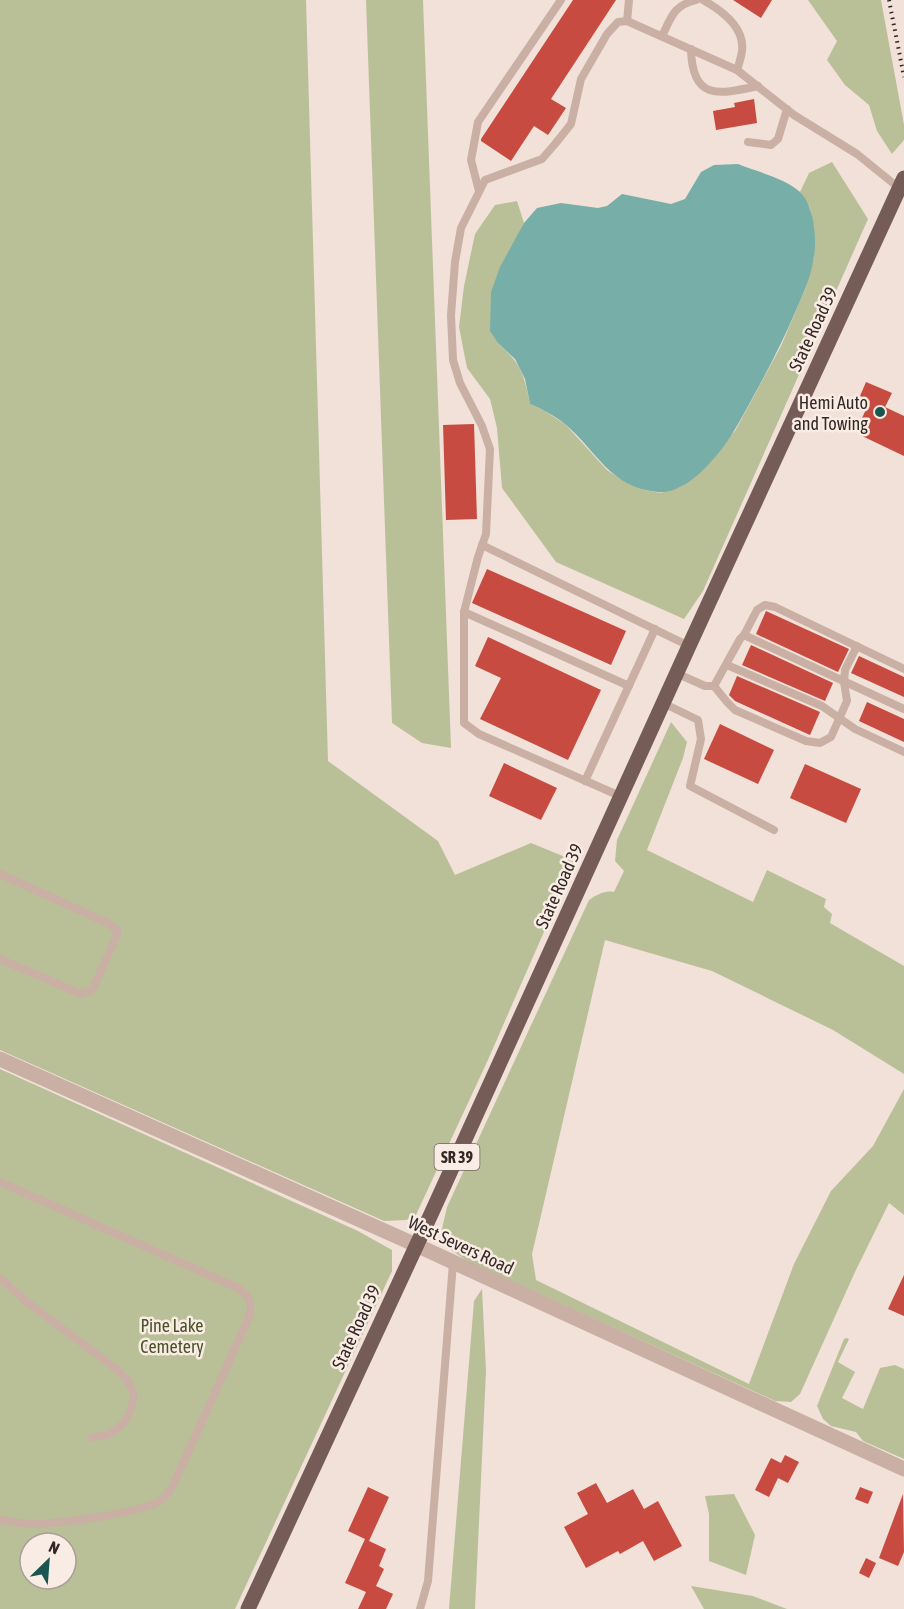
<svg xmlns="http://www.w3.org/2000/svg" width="904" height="1609" viewBox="0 0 904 1609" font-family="'Asap Condensed',sans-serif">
<rect width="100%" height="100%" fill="#f1e1d8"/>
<g fill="#b9c098" fill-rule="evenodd">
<polygon points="0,0 306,0 328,761 438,841 455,875 531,843 575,861 487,1062 415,1217 406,1220 384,1221 0,1050"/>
<polygon points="366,0 423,0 451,748 422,743 392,723"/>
<polygon points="808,0 881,0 904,125 904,140 892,154 877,131 869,105 845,85 827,60 837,41"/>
<path d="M832 162 868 219 703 591 684 619 556 562 502 488 497 428 490 399 467 368 459 327 464 286 475 234 495 205 517 201 524 223 515 243 498 343C521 364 524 374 530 404L543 410 565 424 607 470 622 480 645 490 661 493 680 487 735 431 781 346 806 287 814 257V229L810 208 800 192 809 173Z"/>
<path d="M671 722 687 742 683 758 647 850 753 902 767 870 826 899 824 907 832 914 830 923 904 966V1074L833 1030 712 971 605 940 532 1254 536 1280 749 1384 794 1264 831 1191 873 1146 904 1089V1215L889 1203 855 1272 800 1394 791 1402 775 1401 469 1262 451 1250 441 1233 447 1207 589 900C596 895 605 890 614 892L624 871 615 861 617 840Z"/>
<path d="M0 1069 358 1231 392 1250V1271L235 1609H0ZM30 1543H66V1579H30Z"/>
<polygon points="482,1289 486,1371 475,1609 449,1609 474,1301"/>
<polygon points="847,1338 849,1339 838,1362 855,1372 842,1398 863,1409 880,1368 895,1365 904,1369 904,1459 863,1441 856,1432 831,1426 823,1419 817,1406 844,1339"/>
<polygon points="734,1494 755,1535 746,1575 709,1561 709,1514 705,1496"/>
<polygon points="691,1586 753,1596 787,1609 704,1609"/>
</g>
<path fill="#77aea7" d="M738 164C755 171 787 179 800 192 814 206 817 237 814 256 812 274 804 292 797 308 784 339 769 368 753 397 740 421 727 446 708 465 696 478 676 494 658 492 610 488 597 451 565 424 555 416 542 409 530 404L525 379 515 359 498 343 490 331 491 292 500 267 524 223 537 208 561 203 598 208 607 206 622 194 671 204 685 199 701 172 714 165Z"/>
<g fill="#c74b40">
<polygon points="573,0 616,0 551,99 566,108 548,135 534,126 511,161 481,141 481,139"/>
<polygon points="733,0 772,0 761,18"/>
<polygon points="754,99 757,123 716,130 713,111 735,107 734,103"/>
<polygon points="866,382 892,393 885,407 904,416 904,456 860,435 867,420 862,418 870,401 860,396"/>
<polygon points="474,424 477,519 446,520 443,425"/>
<polygon points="487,569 626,631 611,665 472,603"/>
<polygon points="766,611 849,649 838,672 756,634"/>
<polygon points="488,637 601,690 568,760 480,719 501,678 475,666"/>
<polygon points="751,645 833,683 825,701 742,665"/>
<polygon points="859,656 904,677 904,697 851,673"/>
<polygon points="737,676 820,712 810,735 735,701 729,695"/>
<polygon points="867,702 904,719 904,742 859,721"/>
<polygon points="720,724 774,750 758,784 704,759"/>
<polygon points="504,763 557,788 541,820 489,796"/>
<polygon points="805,764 861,789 846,823 790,798"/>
<polygon points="904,1275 904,1316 888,1309"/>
<polygon points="785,1455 799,1462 788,1483 778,1478 769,1497 755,1490 771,1458 781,1463"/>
<polygon points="596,1483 607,1503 633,1489 644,1509 658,1501 682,1546 654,1561 643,1541 620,1554 618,1551 586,1568 564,1527 588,1514 577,1493"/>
<polygon points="368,1487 389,1497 369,1541 367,1540 386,1549 379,1566 384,1569 376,1586 393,1594 386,1609 358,1609 366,1592 345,1583 365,1539 348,1531"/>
<polygon points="860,1487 873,1492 868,1504 855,1499"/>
<polygon points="903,1494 904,1552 898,1566 879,1558"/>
<polygon points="866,1558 876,1563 869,1578 859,1573"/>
</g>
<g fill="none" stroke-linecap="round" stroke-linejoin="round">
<g stroke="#c9afa4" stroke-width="8">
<path d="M703 0C721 10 745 27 742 51 741 58 739 64 737 70"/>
<polyline points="627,21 629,0"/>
<path d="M662 36C672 16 673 6 696 0"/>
<path d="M691 49C692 100 717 95 758 86"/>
<polyline points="748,142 771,145 778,139 787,109"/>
<polyline points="479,191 471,160 478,122 561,0"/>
<polyline points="482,545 689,646"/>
<polyline points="464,612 629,686"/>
<polyline points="744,635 757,610 765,605 775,607 904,669"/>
<polyline points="727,665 822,706 855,729 904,752"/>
<polyline points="676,673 705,686 714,686 740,639 744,635 904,709"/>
<polyline points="714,686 727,702 735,710 806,741 820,743 831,737 847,701 844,682 845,670 857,646"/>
<polyline points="663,703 698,720 701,739 690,786 774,830"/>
<polyline points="585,781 655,629"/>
<polyline points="620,796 479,734 464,723 464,612 478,557 486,534 490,449 482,426 460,383 453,360 451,315 455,262 461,228 485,180 542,159 555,144 571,124 581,79 607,34 618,22 627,21 737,70 794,115 857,154 899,188"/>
<polyline points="0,874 108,923 117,930 117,934 94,987 91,991 81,994 0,959"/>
<path d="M0 1182 238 1288C250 1297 253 1302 249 1317L177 1477C173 1485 169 1494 161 1500 145 1513 50 1525 28 1524 19 1523 9 1521 0 1520"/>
<polyline points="0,1278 27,1302 115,1368 128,1381 134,1395 131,1410 123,1424 108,1435 92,1437"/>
<polyline points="420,1609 428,1581 453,1263"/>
</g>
<polyline stroke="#c9afa4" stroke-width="15" points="0,1059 416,1245 904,1469"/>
<polyline stroke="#765c57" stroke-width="15" points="248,1609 432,1212 689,646 904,178"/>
<polyline stroke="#342826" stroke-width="4" stroke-dasharray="1.5 4.5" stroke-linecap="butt" points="889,0 904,77"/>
</g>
<circle fill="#1b5550" stroke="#f9ece4" stroke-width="2" cx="880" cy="412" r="6"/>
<g text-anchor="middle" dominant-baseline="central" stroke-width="5" stroke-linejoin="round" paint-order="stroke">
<rect fill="#f9ece4" stroke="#6f635f" stroke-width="1.5" x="434.5" y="1144" width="45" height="26" rx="4.5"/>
<g font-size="16" font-weight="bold" fill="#342826">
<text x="457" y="1157">SR 39</text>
</g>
<g font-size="18" fill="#342826" stroke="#f9ece4">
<text transform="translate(813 329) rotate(-65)">State Road 39</text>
<text transform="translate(559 886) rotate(-66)">State Road 39</text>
<text transform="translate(461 1245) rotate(25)">West Severs Road</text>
<text transform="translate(356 1327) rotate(-65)">State Road 39</text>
</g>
<g font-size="18" fill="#342826" stroke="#f9ece4" text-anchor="end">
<text x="868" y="402">Hemi Auto<tspan x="868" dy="21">and Towing</tspan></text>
</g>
<g font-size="18" fill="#4a5229" stroke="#f9ece4">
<text x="172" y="1325">Pine Lake<tspan x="172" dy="21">Cemetery</tspan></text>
</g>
</g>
<g transform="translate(48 1561) rotate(25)"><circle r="28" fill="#f9ece4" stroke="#aa9e98" stroke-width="1.5"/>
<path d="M0-4.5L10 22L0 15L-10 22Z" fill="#1b5550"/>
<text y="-9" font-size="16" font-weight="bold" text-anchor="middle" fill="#342826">N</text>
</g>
</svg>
